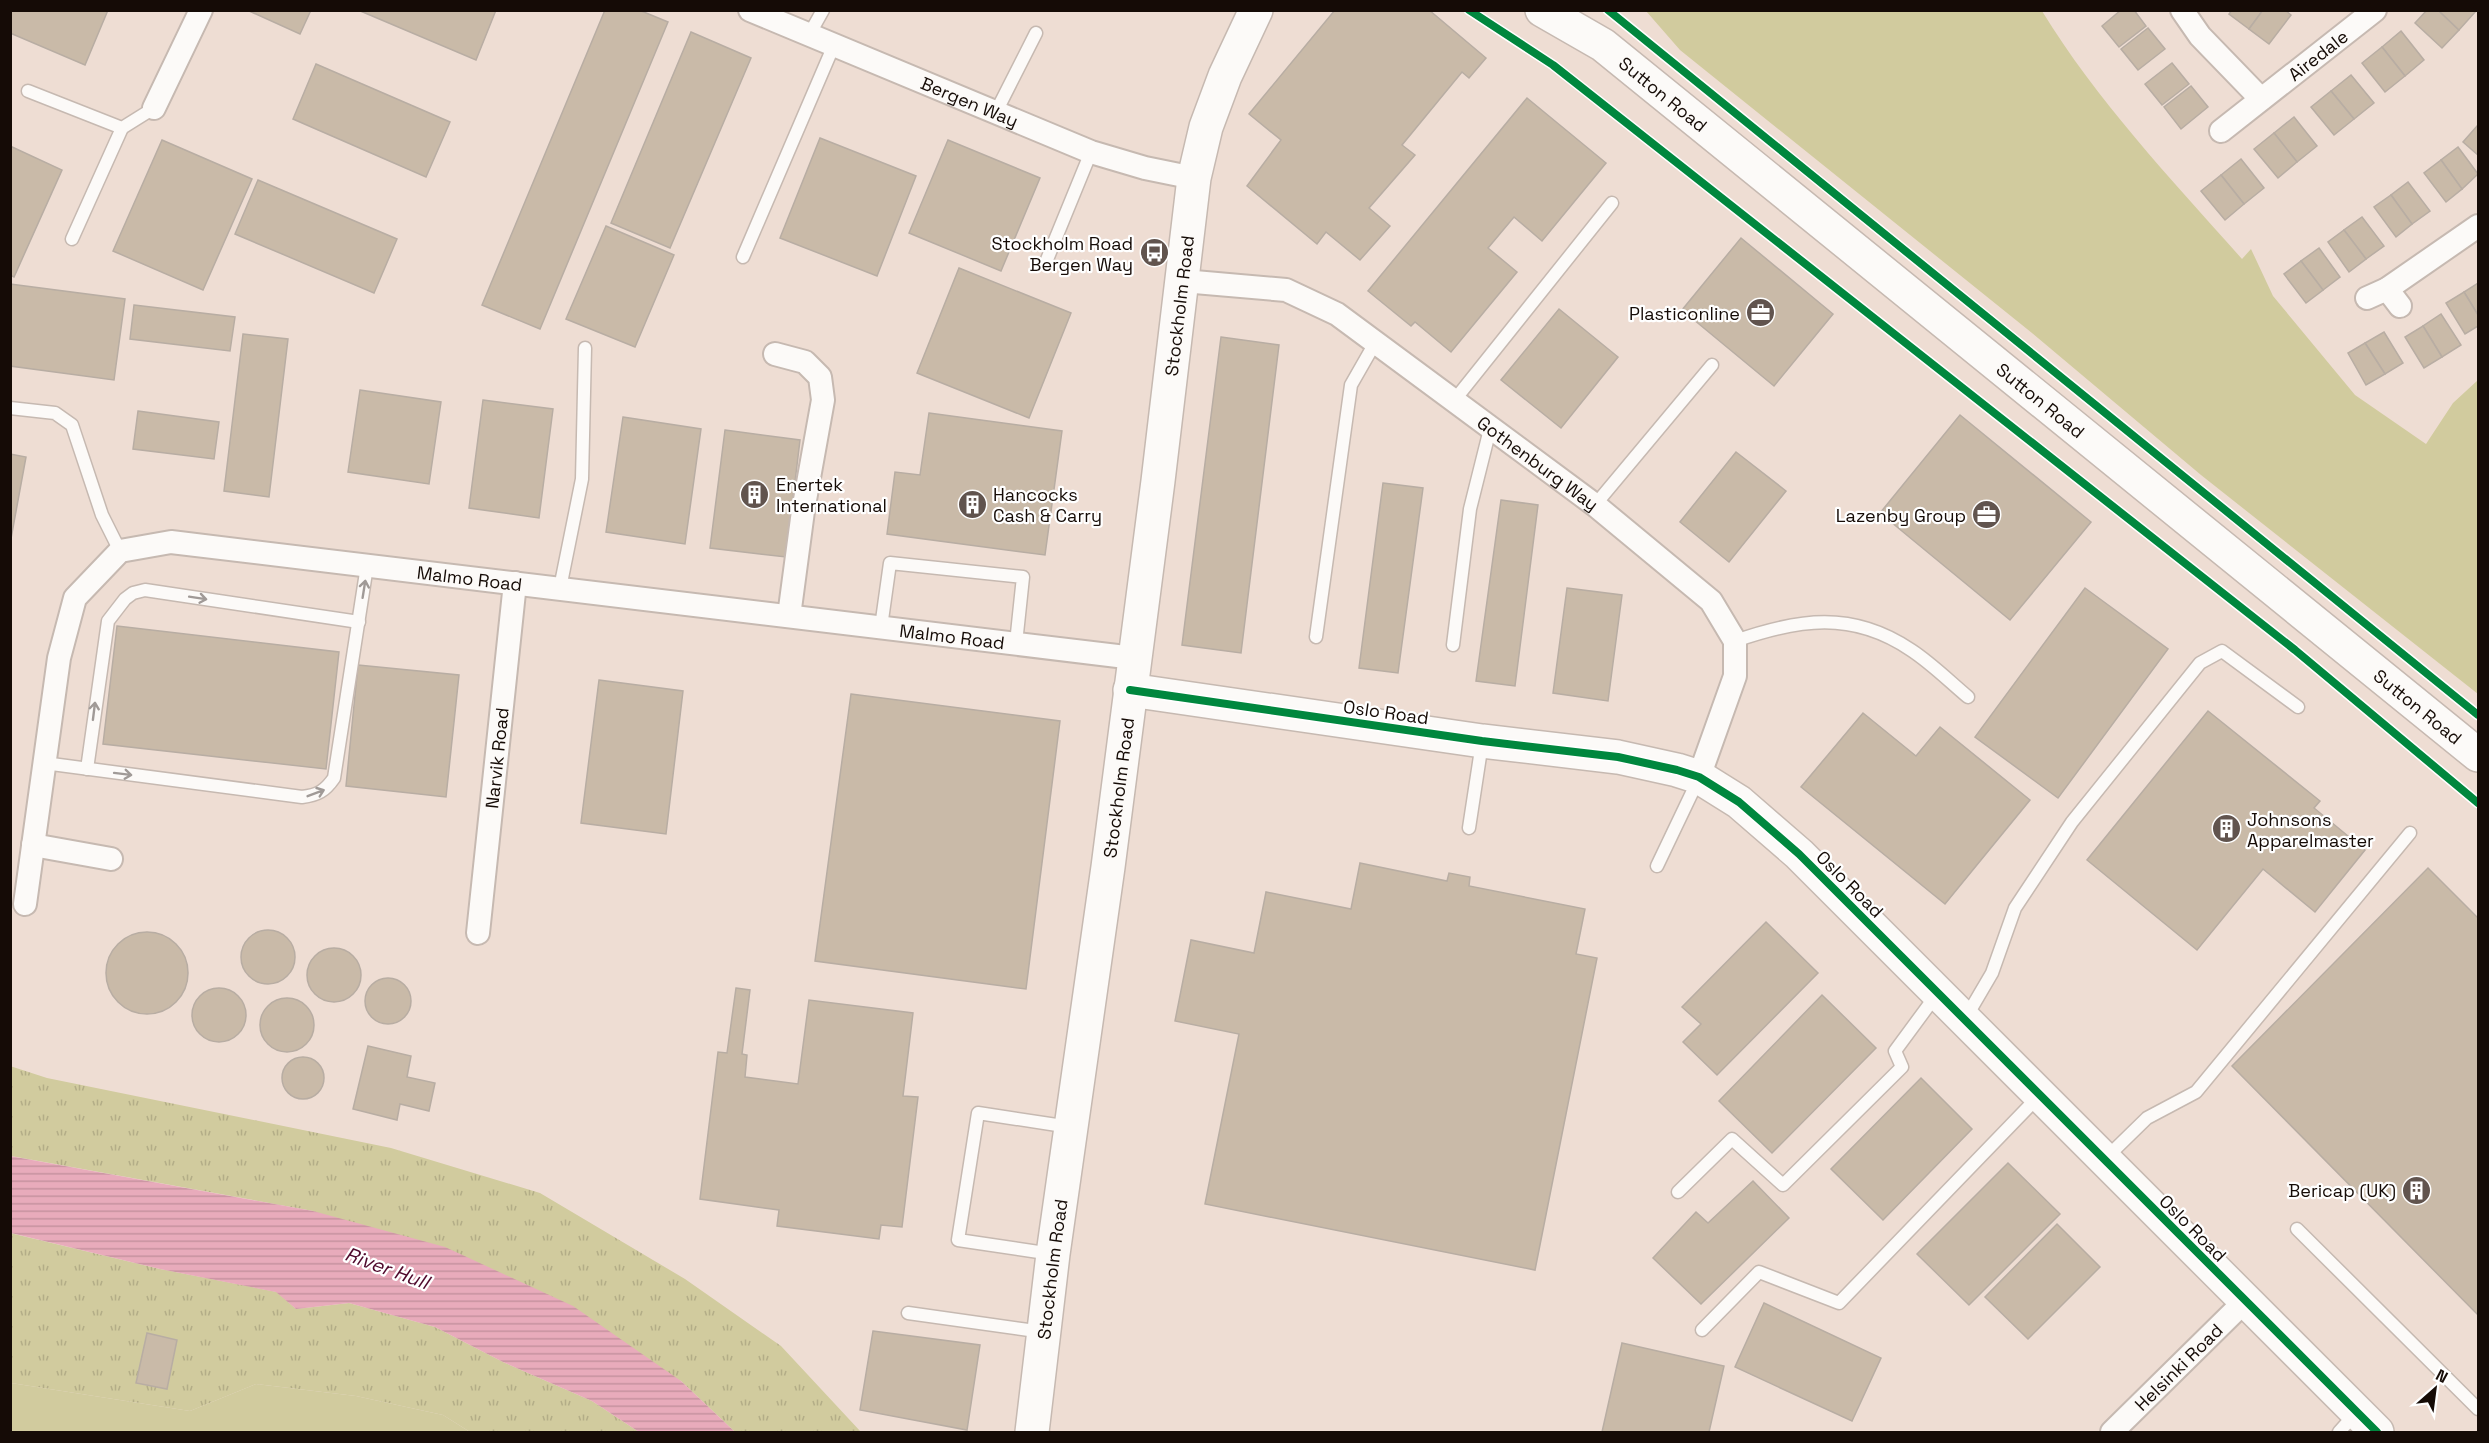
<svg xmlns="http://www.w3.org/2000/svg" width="2489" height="1443" viewBox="0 0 2489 1443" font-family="'Space Grotesk',sans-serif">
<defs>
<pattern id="grass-tufts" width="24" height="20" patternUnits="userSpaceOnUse" patternTransform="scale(1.5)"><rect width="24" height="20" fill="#d1cb9e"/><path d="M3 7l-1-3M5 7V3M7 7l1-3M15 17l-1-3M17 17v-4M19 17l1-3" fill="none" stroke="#b3ad87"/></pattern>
<pattern id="water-rules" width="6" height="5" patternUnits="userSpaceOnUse" patternTransform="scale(1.5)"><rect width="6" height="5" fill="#e8abbb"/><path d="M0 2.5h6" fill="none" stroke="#c6929f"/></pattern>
</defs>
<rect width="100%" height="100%" fill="#eeddd3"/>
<g fill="url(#grass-tufts)">
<polygon points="10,1066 47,1078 391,1148 540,1193 685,1279 781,1346 861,1432 735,1432 681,1381 313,1211 11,1156"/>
<polygon points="10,1233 160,1269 277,1292 296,1309 349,1303 435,1327 503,1362 592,1401 639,1432 470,1432 443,1415 356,1396 256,1384 190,1411 11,1383"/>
</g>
<g fill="#d1cb9e">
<path d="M1646 11H2042C2097 101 2172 180 2242 259L2251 249 2273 296 2355 395 2426 444 2453 403 2478 380V694L2201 475 2032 333 1680 50Z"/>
<polygon points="11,1383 190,1411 256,1384 356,1396 443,1415 470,1432 11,1432"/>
</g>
<polygon fill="url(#water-rules)" points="10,1156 313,1211 445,1247 573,1306 681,1381 735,1432 639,1432 592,1401 503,1362 435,1327 349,1303 296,1309 276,1292 160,1269 11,1233"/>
<g fill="#c9baa8" stroke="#b8ada3" stroke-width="1.5">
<polygon points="10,10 108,10 85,65 10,33"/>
<polygon points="247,10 311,10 300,34"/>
<polygon points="358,10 496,10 476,60"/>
<polygon points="605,10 639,10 668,22 540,329 482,305"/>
<polygon points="1335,10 1429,10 1486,58 1469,78 1462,72 1402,145 1415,155 1369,208 1390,226 1360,260 1326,232 1317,244 1247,186 1281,140 1249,114"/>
<polygon points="2121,10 2134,10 2146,26 2119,47 2102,26"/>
<polygon points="2232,10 2263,10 2249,29 2229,14"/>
<polygon points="2263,10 2285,10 2291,15 2269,44 2249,29"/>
<polygon points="2427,10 2438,10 2459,30 2442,48 2415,23"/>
<polygon points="2438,10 2476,10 2476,11 2459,30"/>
<polygon points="2148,28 2165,49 2138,70 2121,49"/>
<polygon points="2401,31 2424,60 2405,76 2382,47"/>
<polygon points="691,32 751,58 670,248 611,223"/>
<polygon points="2382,47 2405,76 2385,92 2362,63"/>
<polygon points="2172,63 2189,84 2162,105 2145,84"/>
<polygon points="316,64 450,122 426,177 293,119"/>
<polygon points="2351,75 2374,103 2354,119 2331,91"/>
<polygon points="2191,86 2208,107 2181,129 2164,107"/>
<polygon points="2331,91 2354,119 2334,135 2311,107"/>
<polygon points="1527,98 1606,163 1542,241 1514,217 1488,248 1517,272 1451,352 1415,322 1411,326 1368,291"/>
<polygon points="2294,117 2317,146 2297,162 2274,133"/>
<polygon points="2477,126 2478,127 2478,155 2463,142"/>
<polygon points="2274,133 2297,162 2278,178 2254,149"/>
<polygon points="820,138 916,176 877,276 780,238"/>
<polygon points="162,140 252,179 203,290 113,251"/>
<polygon points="948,140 1040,178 1001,271 909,233"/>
<polygon points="10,146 62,170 14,277 10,275"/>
<polygon points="2458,147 2478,174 2462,189 2441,160"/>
<polygon points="2241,159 2264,188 2244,204 2221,175"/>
<polygon points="2441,160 2462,189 2446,202 2424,173"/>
<polygon points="2221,175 2244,204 2225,220 2201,191"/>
<polygon points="258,180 397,239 374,293 235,234"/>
<polygon points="2408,182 2430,211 2412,224 2391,195"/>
<polygon points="2391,195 2412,224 2396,237 2374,207"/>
<polygon points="2362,217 2384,246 2366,259 2344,230"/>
<polygon points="606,226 674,255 635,347 566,319"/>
<polygon points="2344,230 2366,259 2349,272 2328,242"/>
<polygon points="1741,238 1833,314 1774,386 1682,310"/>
<polygon points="2319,248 2340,277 2323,290 2301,261"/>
<polygon points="2301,261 2323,290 2306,303 2284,274"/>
<polygon points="959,268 1071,313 1029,418 917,373"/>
<polygon points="2478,283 2478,315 2464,292"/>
<polygon points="10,284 125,299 114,380 10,366"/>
<polygon points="2464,292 2478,315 2478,326 2465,334 2446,303"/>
<polygon points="134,305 235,317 230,351 130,339"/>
<polygon points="1559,309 1618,357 1561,428 1501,380"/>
<polygon points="2441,314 2461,345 2442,357 2423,326"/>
<polygon points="2423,326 2442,357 2424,368 2405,337"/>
<polygon points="2384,332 2403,363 2385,374 2365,343"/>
<polygon points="243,334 288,339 269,497 224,491"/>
<polygon points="1221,337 1279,345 1241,653 1182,645"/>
<polygon points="2365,343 2385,374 2366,385 2348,353"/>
<polygon points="360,390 441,402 429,484 348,472"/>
<polygon points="483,400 553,409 539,518 469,508"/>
<polygon points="138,411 219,422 214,459 133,449"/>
<polygon points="929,413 1062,431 1045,555 887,534 895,472 920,475"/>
<polygon points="1960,415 2091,522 2010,620 1880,513"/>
<polygon points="623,417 701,429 685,544 606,532"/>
<polygon points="725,430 800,440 786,557 710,548"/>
<polygon points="1736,452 1786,491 1729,562 1680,522"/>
<polygon points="10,454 26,457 10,544"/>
<polygon points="1383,483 1423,488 1398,673 1359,668"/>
<polygon points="1501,500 1538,505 1515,686 1476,681"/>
<polygon points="1567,588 1622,595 1608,701 1553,693"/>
<polygon points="2085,588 2168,649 2058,798 1975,737"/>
<polygon points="117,626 339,652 326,769 103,744"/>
<polygon points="358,665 459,675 446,797 346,786"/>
<polygon points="599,680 683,691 666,834 581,823"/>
<polygon points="851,694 1060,721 1026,989 815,961"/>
<polygon points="2208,711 2320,801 2314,808 2365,850 2315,912 2263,869 2197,950 2087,860"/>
<polygon points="1863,713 1916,756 1940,727 2030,800 1945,904 1801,787"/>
<polygon points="1360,863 1447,881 1449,873 1470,877 1469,886 1585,909 1576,954 1597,958 1535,1270 1205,1204 1239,1034 1175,1021 1191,940 1254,953 1266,892 1351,909"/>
<polygon points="2428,868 2478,918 2478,1315 2232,1066"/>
<polygon points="1766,922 1818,973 1717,1075 1683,1042 1701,1024 1682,1007"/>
<circle cx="268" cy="957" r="27"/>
<circle cx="147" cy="973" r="41"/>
<circle cx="334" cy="975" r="27"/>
<circle cx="388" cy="1001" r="23"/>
<circle cx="219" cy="1015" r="27"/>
<polygon points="736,988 750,990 742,1054 747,1055 745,1077 798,1084 809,1000 913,1013 903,1096 918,1097 902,1227 881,1225 879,1239 777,1226 779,1210 700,1199 718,1052 727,1053"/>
<polygon points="1822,995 1876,1048 1772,1153 1719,1101"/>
<circle cx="287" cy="1025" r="27"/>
<polygon points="368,1046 411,1056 407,1077 435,1083 429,1111 400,1104 397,1120 353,1109"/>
<circle cx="303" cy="1078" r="21"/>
<polygon points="1921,1078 1972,1129 1883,1220 1831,1169"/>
<polygon points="2008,1163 2060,1214 1969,1305 1917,1254"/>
<polygon points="1753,1181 1789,1218 1701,1304 1653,1258 1696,1212 1708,1223"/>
<polygon points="2057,1224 2100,1267 2028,1339 1985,1297"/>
<polygon points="1764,1303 1881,1358 1852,1421 1735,1367"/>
<polygon points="873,1331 980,1345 967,1430 860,1410"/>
<polygon points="147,1333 177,1340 167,1389 136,1383"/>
<polygon points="1622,1343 1724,1366 1709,1432 1602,1432"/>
</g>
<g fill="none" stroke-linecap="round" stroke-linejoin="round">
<defs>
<g id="lane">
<polyline points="809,35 823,10"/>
<polyline points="28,91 122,128 154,108"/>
<polyline points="996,112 1036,33"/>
<polyline points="72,239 122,128"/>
<polyline points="743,257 834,45"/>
<polyline points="1046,262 1091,152"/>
<polyline points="1453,402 1612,203"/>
<polyline points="10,408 55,413 72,425 102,515 120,551"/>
<polyline points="1595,505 1712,365"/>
<polyline points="560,588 582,479 585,348"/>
<polyline points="881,627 890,563 1023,577 1016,643"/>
<polyline points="1316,637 1351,385 1375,343"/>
<path d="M1735 641C1798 619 1852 610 1911 650 1931 663 1949 681 1968 697"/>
<polyline points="1453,645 1470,509 1490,429"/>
<path d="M44 763 302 797C318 795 325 791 334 778L367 566"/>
<polyline points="87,769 108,621 125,599 133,593 145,590 359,622"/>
<polyline points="1469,828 1482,743"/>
<polyline points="1657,866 1699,778"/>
<polyline points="1965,1019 1992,973 2015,908 2072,822 2200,663 2222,651 2298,707"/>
<polyline points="2105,1159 2147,1118 2196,1092 2410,833"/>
<polyline points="1678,1192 1732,1139 1783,1185 1902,1067 1895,1051 1937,994"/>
<polyline points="2297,1229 2478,1409"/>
<polyline points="1052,1254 958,1240 978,1113 1070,1127"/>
<polyline points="908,1313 1043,1332"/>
<polyline points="1702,1330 1759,1272 1839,1303 2039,1096"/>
<polyline points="2339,1432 2356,1413"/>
</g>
<g id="street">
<path id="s1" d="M750 10 1091 152 1145 168 1194 178"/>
<polyline points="2182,10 2200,36 2261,99"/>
<polyline points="154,108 201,10"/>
<path id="s2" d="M2221 131 2375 10"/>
<path id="s3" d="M1183 281 1286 290 1337 314 1595 505 1711 601 1735 641V676L1699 777"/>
<polyline points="2387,289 2400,306"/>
<polyline points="2367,298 2387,289 2478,226"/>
<polyline points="775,354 805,362 820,377 823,400 803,511 789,616"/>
<polyline points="33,845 111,859"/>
<path id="s4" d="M25 904 59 658 75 598 120 551 171 542 1134 658"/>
<path id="s5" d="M478 933 515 583"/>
<path id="s6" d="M2112 1432 2245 1301"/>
</g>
<g id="secondary">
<polyline points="1130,690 1482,741 1618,757 1677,770 1699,777 1739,802 1799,854 2377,1432"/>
<path id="s7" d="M1032 1432 1053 1254 1108 867 1158 481 1194 178 1206 127 1225 76 1256 10"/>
</g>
<g id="highway">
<path id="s8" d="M1542 10 1603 45 2478 755"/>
</g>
</defs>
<use href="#lane" stroke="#c6b9b1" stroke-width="15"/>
<use href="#street" stroke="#c6b9b1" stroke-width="26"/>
<use href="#secondary" stroke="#c6b9b1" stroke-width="36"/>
<use href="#highway" stroke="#c6b9b1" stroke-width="36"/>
<use href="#lane" stroke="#fcfaf8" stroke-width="12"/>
<use href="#street" stroke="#fcfaf8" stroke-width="22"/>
<use href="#secondary" stroke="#fcfaf8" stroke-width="33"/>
<use href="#highway" stroke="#fcfaf8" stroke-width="33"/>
<defs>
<g id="cycleway">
<polyline points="1469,10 1553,65 2295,650 2478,803"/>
<polyline points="1608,10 2478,715"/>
<polyline points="1130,690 1482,741 1618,757 1677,770 1699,777 1739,802 1799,854 2377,1432"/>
</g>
</defs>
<use href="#cycleway" stroke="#fff" stroke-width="11"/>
<use href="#cycleway" stroke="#00873e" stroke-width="8"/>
</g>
<defs><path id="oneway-shaft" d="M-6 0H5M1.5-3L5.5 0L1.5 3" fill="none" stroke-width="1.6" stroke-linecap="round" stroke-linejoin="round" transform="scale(1.5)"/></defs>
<g stroke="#a09a97">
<use href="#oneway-shaft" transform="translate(364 589) rotate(-81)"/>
<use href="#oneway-shaft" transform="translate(198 598) rotate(9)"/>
<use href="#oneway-shaft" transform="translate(94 711) rotate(-83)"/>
<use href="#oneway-shaft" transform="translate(123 774) rotate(7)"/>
<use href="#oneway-shaft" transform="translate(316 793) rotate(-21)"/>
</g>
<defs>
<symbol id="bus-disc" viewBox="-11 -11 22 22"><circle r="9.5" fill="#61544e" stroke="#fff"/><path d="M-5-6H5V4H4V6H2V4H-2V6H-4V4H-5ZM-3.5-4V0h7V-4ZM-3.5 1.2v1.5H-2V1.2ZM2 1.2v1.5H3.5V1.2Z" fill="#fff"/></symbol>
<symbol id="office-disc" viewBox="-11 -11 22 22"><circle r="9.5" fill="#61544e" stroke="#fff"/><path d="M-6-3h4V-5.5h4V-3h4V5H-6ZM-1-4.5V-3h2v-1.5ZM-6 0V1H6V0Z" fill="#fff"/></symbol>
<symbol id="building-disc" viewBox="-11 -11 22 22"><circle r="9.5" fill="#61544e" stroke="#fff"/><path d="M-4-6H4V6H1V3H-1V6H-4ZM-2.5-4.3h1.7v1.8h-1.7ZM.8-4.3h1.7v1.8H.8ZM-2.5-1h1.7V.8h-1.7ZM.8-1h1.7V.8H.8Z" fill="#fff"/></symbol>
</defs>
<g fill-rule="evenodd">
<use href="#bus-disc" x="1138" y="236" width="33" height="33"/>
<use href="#office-disc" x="1744" y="296" width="33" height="33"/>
<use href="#building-disc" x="738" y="478" width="33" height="33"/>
<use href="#building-disc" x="956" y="488" width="33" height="33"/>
<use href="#office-disc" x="1970" y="498" width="33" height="33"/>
<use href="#building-disc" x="2210" y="812" width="33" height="33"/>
<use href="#building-disc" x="2400" y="1174" width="33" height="33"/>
</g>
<g text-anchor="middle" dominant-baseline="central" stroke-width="4.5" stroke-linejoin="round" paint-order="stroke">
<g font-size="18" fill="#150b06" stroke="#fff">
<text stroke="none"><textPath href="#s2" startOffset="123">Airedale</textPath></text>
<text stroke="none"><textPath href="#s8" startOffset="148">Sutton Road</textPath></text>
<text stroke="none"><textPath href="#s1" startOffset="238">Bergen Way</textPath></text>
<text stroke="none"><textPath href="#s7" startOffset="1136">Stockholm Road</textPath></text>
<text stroke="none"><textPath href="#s8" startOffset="634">Sutton Road</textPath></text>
<text stroke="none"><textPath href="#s3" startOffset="410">Gothenburg Way</textPath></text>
<text stroke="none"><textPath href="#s4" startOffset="728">Malmo Road</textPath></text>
<text stroke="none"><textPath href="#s4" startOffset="1214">Malmo Road</textPath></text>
<text stroke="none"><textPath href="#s8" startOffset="1120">Sutton Road</textPath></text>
<text transform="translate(1386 712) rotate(8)">Oslo Road</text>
<text stroke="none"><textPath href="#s5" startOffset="176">Narvik Road</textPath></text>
<text stroke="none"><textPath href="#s7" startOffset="650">Stockholm Road</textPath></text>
<text transform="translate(1850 884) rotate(45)">Oslo Road</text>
<text transform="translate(2193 1228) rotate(45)">Oslo Road</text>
<text stroke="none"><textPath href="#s7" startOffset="164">Stockholm Road</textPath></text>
<text stroke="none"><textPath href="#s6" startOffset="93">Helsinki Road</textPath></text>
</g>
<g font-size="18" fill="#150b06" stroke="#fff" text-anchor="end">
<text x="1133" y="243">Stockholm Road<tspan x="1133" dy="21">Bergen Way</tspan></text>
<text x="1740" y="313">Plasticonline</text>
<text x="776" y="484" text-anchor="start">Enertek<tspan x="776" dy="21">International</tspan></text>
<text x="993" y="494" text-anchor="start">Hancocks<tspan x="993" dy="21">Cash &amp; Carry</tspan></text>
<text x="1966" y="515">Lazenby Group</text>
<text x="2247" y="819" text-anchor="start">Johnsons<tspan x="2247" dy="21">Apparelmaster</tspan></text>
<text x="2396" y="1190">Bericap (UK)</text>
</g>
<g font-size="20" font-style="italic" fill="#4f092c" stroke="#fff">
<text transform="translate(387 1268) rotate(20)">River Hull</text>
</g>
</g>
<rect width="2489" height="1443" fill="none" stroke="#150b06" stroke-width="24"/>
<g transform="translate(2435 1389) rotate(28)" stroke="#ffffff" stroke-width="4.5" paint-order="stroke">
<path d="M0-4.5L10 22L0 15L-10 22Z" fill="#150b06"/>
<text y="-9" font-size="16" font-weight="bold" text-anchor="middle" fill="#150b06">N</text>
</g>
</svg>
